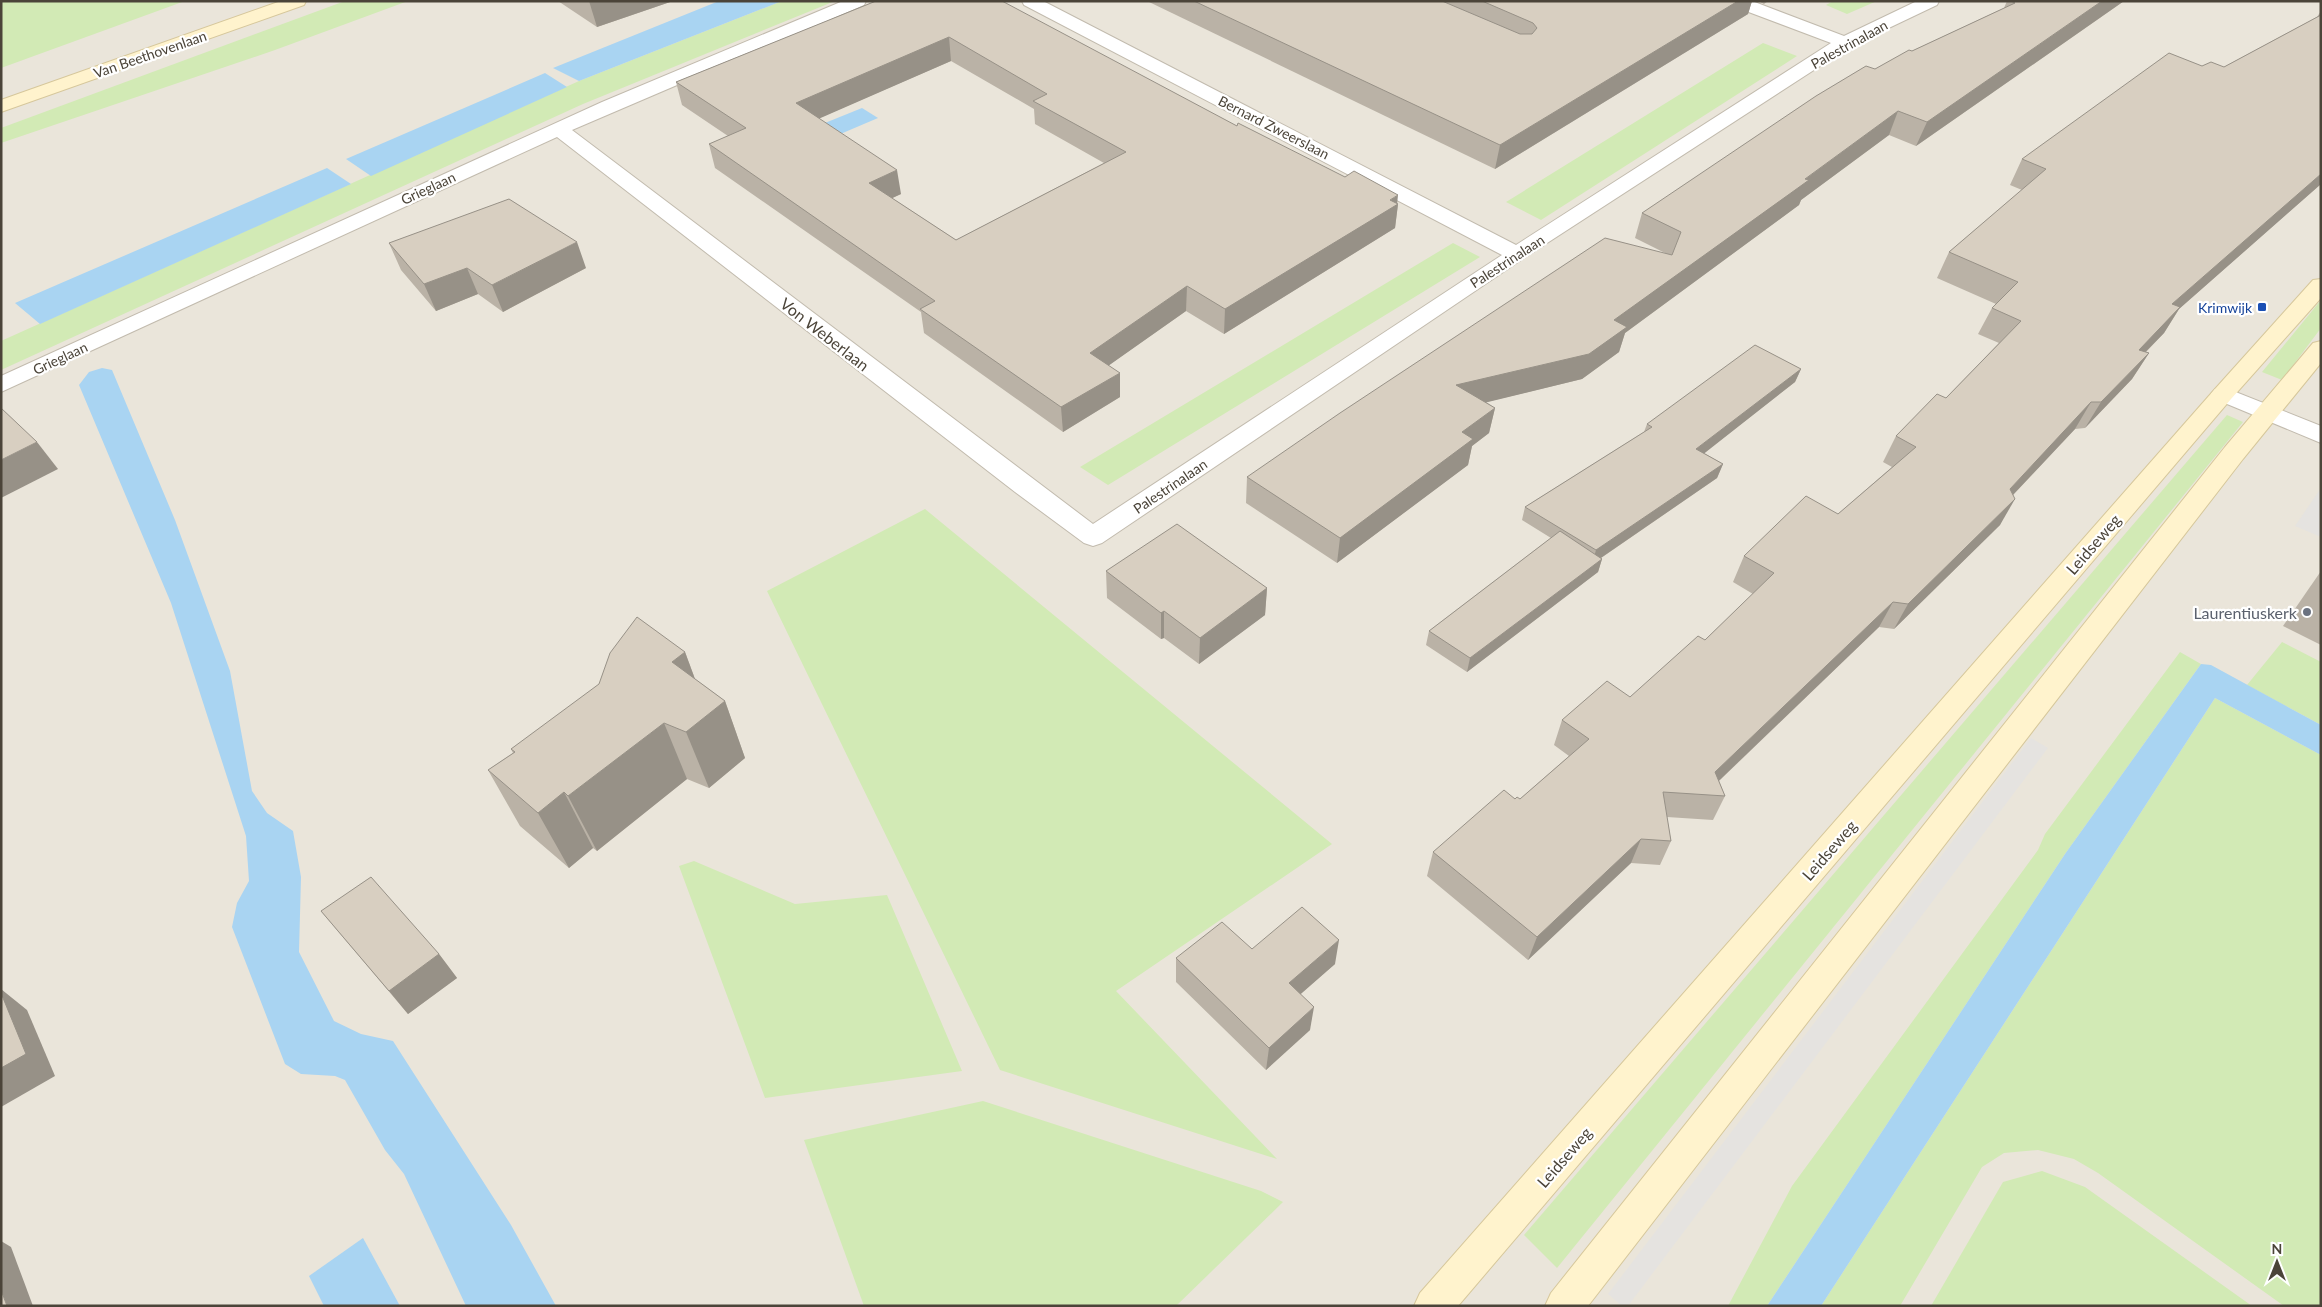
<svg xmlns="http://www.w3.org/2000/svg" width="2322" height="1307" viewBox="0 0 2322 1307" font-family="Lato,sans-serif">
<rect width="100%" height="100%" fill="#f6f3ec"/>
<rect fill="#eae5da" x="1" y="1" width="2320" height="1305"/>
<g fill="#d2eab5">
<polygon points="1,1 185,1 1,68"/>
<polygon points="345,1 408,1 275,50 1,143 1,128"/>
<polygon points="782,1 835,1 583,104 1,370 1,341 579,81"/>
<polygon points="1833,1 1877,1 1847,14 1826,5"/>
<polygon points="1763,43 1797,56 1541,220 1506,202"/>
<polygon points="1453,243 1480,257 1108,485 1080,467"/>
<polygon points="2321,300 2321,328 2282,380 2262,372"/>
<polygon points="2227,415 2243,422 1557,1268 1524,1235"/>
<polygon points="925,509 1332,844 1116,991 1277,1159 1000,1070 767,591"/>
<polygon points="2282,642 2321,662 2321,725 2247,685"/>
<polygon points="2180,652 2201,664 2065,854 1767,1306 1728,1306 1792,1186 2038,850 2045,834"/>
<polygon points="2215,698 2321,755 2321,1306 2284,1306 2098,1173 2074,1159 2038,1150 2004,1153 1982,1167 1900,1306 1821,1306"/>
<polygon points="694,861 795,904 887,895 962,1071 765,1098 679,866"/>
<polygon points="983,1101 1261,1191 1283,1202 1176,1306 864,1306 804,1140"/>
<polygon points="2042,1171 2085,1187 2252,1306 1931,1306 2003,1182"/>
</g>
<g fill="#e5e3e0">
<polygon points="2321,488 2321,537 2295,526"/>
<polygon points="2031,738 2048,748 1628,1306 1622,1306 1608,1294"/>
</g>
<g fill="#a9d4f2">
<polygon points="719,1 782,1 579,81 553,68"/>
<polygon points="545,73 567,87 371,176 346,159"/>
<polygon points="862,108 878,118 831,138 815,127"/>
<polygon points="327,168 351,184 40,324 15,303"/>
<polygon points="102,368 112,370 175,520 230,671 252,791 267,813 293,831 301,877 299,952 334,1021 361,1034 393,1041 511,1225 556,1306 466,1306 404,1174 385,1150 345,1080 335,1076 301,1074 285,1064 232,927 237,903 249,881 246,836 171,603 79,385 89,372"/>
<polygon points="2201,664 2211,665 2321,725 2321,755 2215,698 1821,1306 1767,1306 2065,854"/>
<polygon points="363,1238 400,1306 324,1306 309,1276"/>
</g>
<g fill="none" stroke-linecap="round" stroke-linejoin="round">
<defs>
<g id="street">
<polygon points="843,1 866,1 864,5 572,130 1093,524 1502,255 1024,5 1022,1 1043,1 1516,245 1831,43 1730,5 1728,1 1752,1 1844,36 1917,1 1939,1 1937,5 1851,46 1524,258 1102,543 1093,546 1084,543 1015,492 557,137 1,392 1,376 602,102"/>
<polygon points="2223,387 2321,426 2321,443 2215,399 2211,394 2215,389"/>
</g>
<g id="secondary">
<polygon points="281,1 306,1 304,5 1,112 1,100"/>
<polygon points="2321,279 2321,298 2231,399 1458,1306 1414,1306 1420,1293 2215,389 2313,280"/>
<polygon points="2321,341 2321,363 2243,459 1588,1306 1545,1306 1551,1293 2225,447 2313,343"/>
</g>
</defs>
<use href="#street" stroke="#c2bbae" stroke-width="2"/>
<use href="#secondary" stroke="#d6c79b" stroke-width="2"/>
<use href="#street" fill="#fff" fill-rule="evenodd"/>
<use href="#secondary" fill="#fff3cd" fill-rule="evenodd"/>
</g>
<g fill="#bab2a6" fill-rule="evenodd">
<polygon points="558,1 673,1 597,27"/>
<path d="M876 1 1237 126 1398 204 1395 228 1224 334 1186 311 1109 365 1120 397 1063 432 924 333 921 312 715 168 709 144 728 136 682 105 676 82ZM951 61 1034 109 1035 124 1104 163 956 240 892 198 901 194 819 118Z"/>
<polygon points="1147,1 1752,1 1748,14 1495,169"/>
<polygon points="1758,1 1768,1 1764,4"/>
<polygon points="2007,1 2124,1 1916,146 1889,135 1801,200 1799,205 1625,333 1619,352 1582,379 1486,402 1495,408 1489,433 1472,446 1468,465 1337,563 1246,503 1247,477 1667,254 1635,238 1642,213 1875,69 1912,51 2004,8"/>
<polygon points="2321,11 2321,184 2179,309 2164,333 2146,352 2149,353 2132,379 2085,428 2075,429 2013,495 2000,525 1894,629 1879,627 1719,781 1725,796 1713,820 1667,817 1671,841 1660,865 1631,863 1528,960 1427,876 1433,852 1515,799 1520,799 1569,756 1554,745 1562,720 1630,697 1705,640 1753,594 1733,582 1744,556 1838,514 1892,467 1883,462 1896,436 1946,398 1999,343 1978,334 1992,308 1996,304 1937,278 1949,252 2022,190 2010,185 2022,159 2202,66 2224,67 2317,17"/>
<polygon points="389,243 586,268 503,312 478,294 436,311 401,270"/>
<polygon points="1801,369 1795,382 1704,453 1723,464 1717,478 1601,558 1602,559 1598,572 1467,672 1426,645 1429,631 1551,538 1522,520 1525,507 1644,432 1647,424"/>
<polygon points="1106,571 1267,588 1265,615 1199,664 1164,638 1161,639 1107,598"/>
<polygon points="2321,571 2321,645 2283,626"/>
<polygon points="685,652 695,679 725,701 745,758 709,788 687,779 597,851 593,848 569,868 520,826 488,770 513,753 511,749"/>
<polygon points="321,911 439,954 457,978 408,1014"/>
<polygon points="1252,949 1335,964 1300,994 1310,1030 1266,1070 1176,982 1176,958"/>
</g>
<g fill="#979187">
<polygon points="589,1 673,1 597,27"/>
<polygon points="1738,1 1752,1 1748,14 1495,169 1500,145"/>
<polygon points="2102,1 2124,1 1916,146 1927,122"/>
<polygon points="949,37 951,61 800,127 796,103"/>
<polygon points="1898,111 1889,135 1801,200 1799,205 1625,333 1619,352 1582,379 1451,411 1456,385 1614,320"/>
<polygon points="897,170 901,194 873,207 869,183"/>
<polygon points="2321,174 2321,184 2179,309 2164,333 2123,375 2139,350 2172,304"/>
<polygon points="1398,195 1397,205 1398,204 1395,228 1224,334 1225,309"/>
<polygon points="577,242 586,268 503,312 492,285"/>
<polygon points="467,268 478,294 436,311 424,284"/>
<polygon points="1187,286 1186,311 1091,378 1090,353"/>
<polygon points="2149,353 2132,379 2085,428 2101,402"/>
<polygon points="1801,369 1795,382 1692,463 1696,449"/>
<polygon points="1120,373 1120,397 1063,432 1061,407"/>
<polygon points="2091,402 2075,429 1994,515 2010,489"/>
<polygon points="1495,408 1489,433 1472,446 1468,465 1337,563 1340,538 1462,432"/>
<polygon points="37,442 58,469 1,498 1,460"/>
<polygon points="1723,464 1717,478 1592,564 1596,550"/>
<polygon points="2015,499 2000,525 1894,629 1908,604"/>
<polygon points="1602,559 1598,572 1467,672 1470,658"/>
<polygon points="1267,588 1265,615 1199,664 1200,638"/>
<polygon points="1893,602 1879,627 1705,794 1715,772"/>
<polygon points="1164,611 1164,638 1161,639 1161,613"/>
<polygon points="685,652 706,709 672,662"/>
<polygon points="725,701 745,758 709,788 686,732"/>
<polygon points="664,723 687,779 597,851 568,796"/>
<polygon points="564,792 593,848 569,868 538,813"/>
<polygon points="1641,839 1631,863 1528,960 1537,937"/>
<polygon points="1339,940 1335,964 1286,1007 1289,983"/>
<polygon points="439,954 457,978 408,1014 389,991"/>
<polygon points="1,989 27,1010 55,1076 1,1107"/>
<polygon points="1314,1007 1310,1030 1266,1070 1269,1048"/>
<polygon points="1,1241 11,1247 33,1306 7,1306 1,1290"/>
</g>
<g fill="#d8cfc1" stroke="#979187" fill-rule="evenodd">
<path d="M876 1H1002L1237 126 1238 123 1345 177 1354 171 1398 195 1390 200 1398 204 1225 309 1187 286 1090 353 1120 373 1061 407 920 309 935 301 709 144 746 128 676 82ZM949 37 1047 94 1033 101 1126 152 956 240 869 183 897 170 796 103Z"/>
<polygon points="1194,1 1442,1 1520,34 1532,34 1537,28 1533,23 1482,1 1738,1 1500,145"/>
<polygon points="2011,1 2102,1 1927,122 1898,111 1805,179 1809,180 1614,320 1627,327 1589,354 1456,385 1495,408 1462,432 1473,439 1340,538 1247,477 1340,413 1605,238 1672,255 1681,232 1642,213 1816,96 1866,66 1875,69 1909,50 1912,51 2015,3"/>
<polygon points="2321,15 2321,174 2172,304 2180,307 2139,350 2149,353 2101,402 2091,402 2010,489 2015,499 1908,604 1893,602 1715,772 1725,796 1663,792 1671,841 1641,839 1537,937 1433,852 1504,790 1515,799 1517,797 1520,799 1589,739 1562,720 1607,681 1630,697 1698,636 1705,640 1774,573 1744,556 1806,496 1838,514 1916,447 1896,436 1937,394 1946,398 2021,321 1992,308 2018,282 1949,252 2046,169 2022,159 2169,53 2202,66 2211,62 2224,67"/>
<polygon points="509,199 577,242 492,285 467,268 424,284 389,243"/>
<polygon points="1755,345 1801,369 1696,449 1723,464 1596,550 1525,507 1652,427 1647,424"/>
<polygon points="1,408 37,442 1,460"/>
<polygon points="1177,524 1267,588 1200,638 1164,611 1161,613 1106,571"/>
<polygon points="1560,531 1602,559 1470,658 1429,631"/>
<polygon points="637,617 685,652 672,662 725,701 686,732 664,723 568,796 564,792 538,813 488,770 515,752 511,749 599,684 610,653"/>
<polygon points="371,877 439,954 389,991 321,911"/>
<polygon points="1302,907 1339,940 1289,983 1314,1007 1269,1048 1176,958 1222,922 1252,949"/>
<polygon points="1,993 26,1054 1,1068"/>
<polygon points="1,1290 7,1306 1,1306"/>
</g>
<rect fill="#1a4fb4" stroke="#fff" stroke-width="2" x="2257" y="302" width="10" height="10" rx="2.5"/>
<circle fill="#6b7280" stroke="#fff" stroke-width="2" cx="2307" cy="612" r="5"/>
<g text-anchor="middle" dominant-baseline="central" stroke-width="4.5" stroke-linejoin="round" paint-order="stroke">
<g font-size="14" fill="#4b4439" stroke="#fff">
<text transform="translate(1849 44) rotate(-29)">Palestrinalaan</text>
<text transform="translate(150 54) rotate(-19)">Van Beethovenlaan</text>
<text transform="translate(1274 127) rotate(27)">Bernard Zweerslaan</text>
<text transform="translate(428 188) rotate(-25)">Grieglaan</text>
<text transform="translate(1507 261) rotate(-33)">Palestrinalaan</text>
<text transform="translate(60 358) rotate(-25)">Grieglaan</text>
<text transform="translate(1170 486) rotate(-34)">Palestrinalaan</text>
</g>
<g font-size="14" fill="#164399" stroke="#fff" text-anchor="end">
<text x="2252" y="307">Krimwijk</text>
</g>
<g font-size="16" fill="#4b4439" stroke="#fff">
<text transform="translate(825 334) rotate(38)">Von Weberlaan</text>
<text transform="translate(2093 544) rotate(-49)">Leidseweg</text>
<text transform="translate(1829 850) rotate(-49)">Leidseweg</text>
<text transform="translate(1564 1157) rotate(-49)">Leidseweg</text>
</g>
<g font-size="16" fill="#5b616d" stroke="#fff" text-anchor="end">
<text x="2297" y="612">Laurentiuskerk</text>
</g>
</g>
<rect width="2322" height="1307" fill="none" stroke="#4b4439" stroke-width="5"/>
<g transform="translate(2277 1262)" stroke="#ffffff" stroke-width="4" paint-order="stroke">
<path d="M0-4L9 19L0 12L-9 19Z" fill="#4b4439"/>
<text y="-8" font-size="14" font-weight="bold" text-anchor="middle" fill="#4b4439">N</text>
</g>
</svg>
